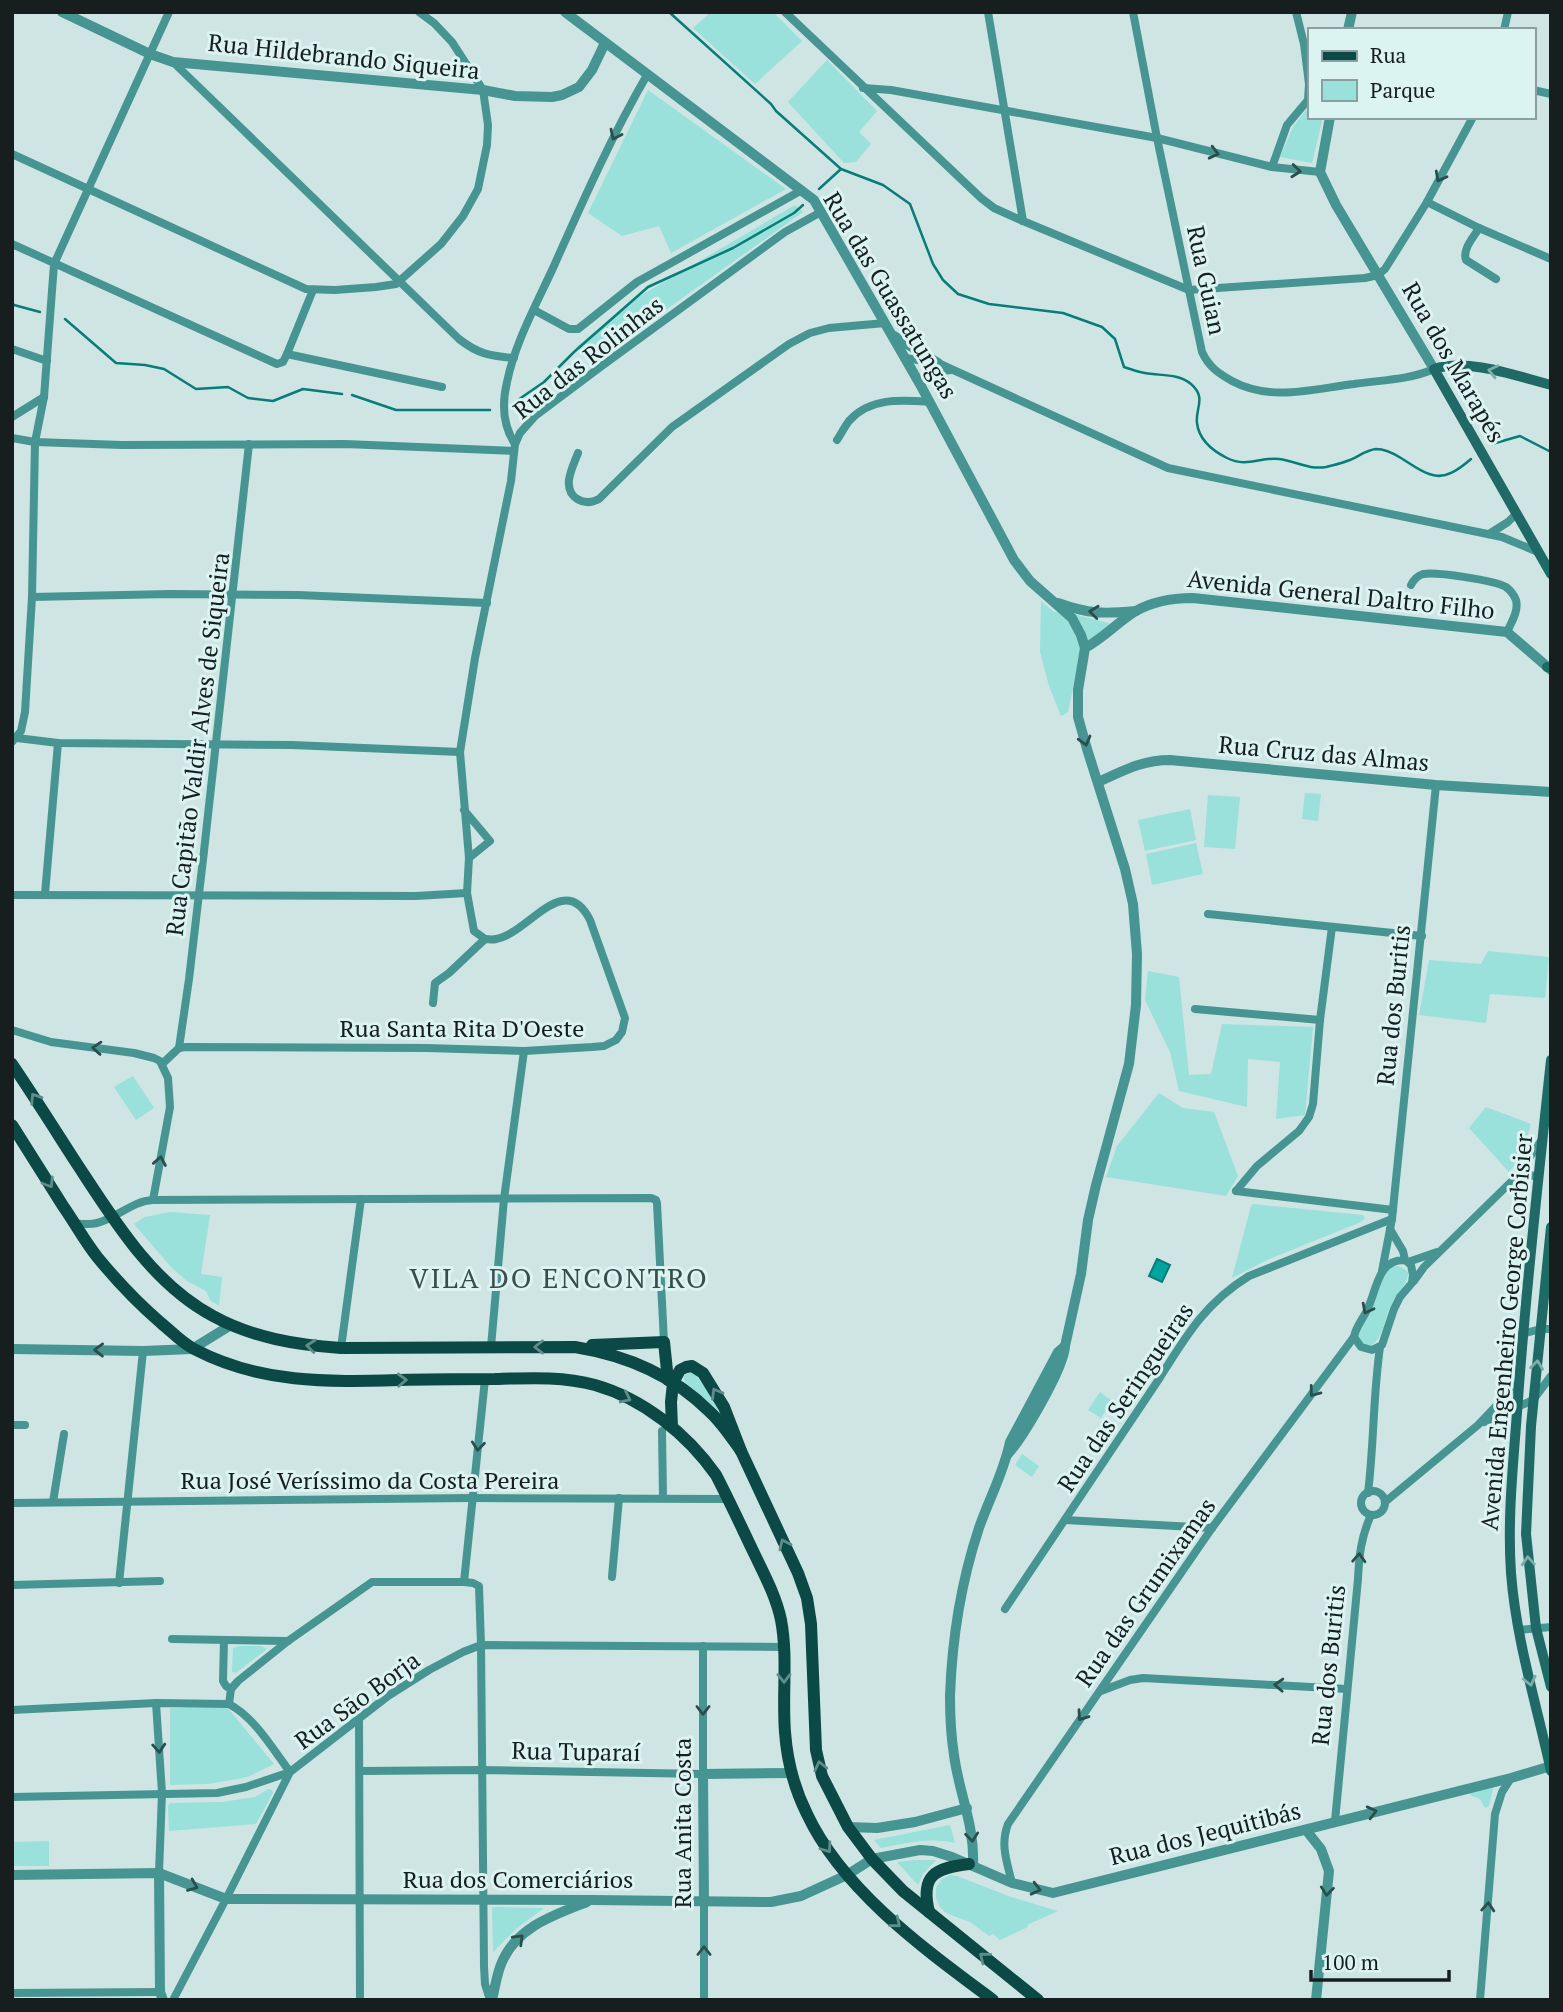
<svg xmlns="http://www.w3.org/2000/svg" width="1563" height="2012" viewBox="0 0 1563 2012" font-family="'PT Serif',serif">
<rect width="100%" height="100%" fill="#cee5e4"/>
<g fill="#9ae0db">
<polygon points="711,12 773,12 802,41 755,84 693,28"/>
<polygon points="827,60 877,111 859,132 871,144 856,162 844,163 788,102"/>
<polygon points="648,90 786,189 671,253 659,226 622,236 588,213"/>
<polygon points="1309,106 1309,117 1323,117 1312,163 1280,157 1293,127"/>
<polygon points="795,205 803,212 594,361 576,347 633,300"/>
<polygon points="1041,601 1054,612 1077,615 1112,624 1081,651 1068,712 1061,716 1049,686 1040,652"/>
<polygon points="1305,793 1321,794 1318,821 1302,819"/>
<polygon points="1208,795 1240,797 1235,849 1204,847"/>
<polygon points="1190,809 1196,840 1145,851 1138,820"/>
<polygon points="1196,843 1203,874 1152,885 1146,854"/>
<polygon points="1488,951 1549,957 1545,998 1490,994 1486,1023 1419,1015 1429,960 1481,964"/>
<polygon points="1148,971 1179,977 1189,1075 1211,1074 1222,1024 1313,1027 1305,1115 1276,1119 1280,1062 1248,1059 1247,1107 1179,1091 1170,1052 1145,1000"/>
<polygon points="133,1076 154,1108 136,1120 114,1087"/>
<polygon points="1159,1093 1183,1108 1214,1112 1238,1176 1226,1196 1106,1177 1117,1146"/>
<polygon points="1486,1107 1531,1124 1521,1158 1509,1172 1469,1128"/>
<polygon points="1253,1204 1363,1215 1365,1218 1361,1222 1267,1260 1232,1278 1251,1206"/>
<polygon points="170,1212 210,1215 201,1274 222,1277 219,1306 210,1300 206,1291 187,1281 171,1267 134,1224 145,1217"/>
<path d="M1392 1266C1398 1265 1403 1267 1408 1272 1409 1283 1396 1294 1391 1305 1385 1317 1383 1338 1372 1345H1363L1358 1339V1334L1374 1304 1385 1272Z"/>
<polygon points="693,1372 711,1395 720,1412 684,1381 684,1376 687,1373"/>
<polygon points="1100,1392 1112,1401 1101,1418 1088,1410"/>
<polygon points="1022,1454 1039,1466 1032,1477 1015,1465"/>
<polygon points="240,1646 261,1646 267,1649 236,1673 232,1672 233,1648"/>
<polygon points="227,1707 274,1764 248,1777 208,1784 170,1785 170,1708"/>
<polygon points="1492,1788 1493,1789 1489,1806 1485,1808 1480,1799 1470,1795 1469,1792"/>
<polygon points="268,1789 272,1790 273,1793 256,1824 169,1831 168,1806 170,1803 222,1802 255,1797"/>
<path d="M950 1825 955 1843C928 1837 907 1843 881 1848L874 1840Z"/>
<polygon points="49,1841 49,1866 12,1866 12,1842"/>
<polygon points="914,1860 936,1860 923,1874 918,1885 897,1862"/>
<polygon points="950,1875 957,1876 1011,1897 1058,1911 1027,1925 1028,1927 1000,1940 993,1934 989,1936 970,1922 946,1913 940,1907 936,1898 936,1888 942,1879"/>
<polygon points="492,1907 544,1908 516,1929 493,1952"/>
</g>
<polygon fill="#00a5a0" stroke="#077d79" stroke-width="2" points="1157,1259 1170,1265 1162,1282 1149,1276"/>
<g fill="none" stroke-linecap="round" stroke-linejoin="round">
<g stroke="#077d79" stroke-width="2.5">
<path d="M669 12 771 104 776 111 841 169 883 185 910 204 933 264 943 280 958 294 989 304 1063 313 1102 327 1115 339 1124 367C1131 369 1138 372 1145 373 1160 376 1178 373 1191 384 1207 398 1195 408 1197 423 1199 440 1213 451 1227 458 1247 468 1259 457 1279 459 1296 461 1308 470 1326 467 1333 465 1340 464 1347 461 1357 458 1365 450 1376 449 1385 449 1393 453 1401 458 1432 478 1441 485 1471 459"/>
<polyline points="819,189 841,169"/>
<polyline points="12,303 14,305 40,312"/>
<polyline points="65,319 116,363 145,365 164,369 196,389 228,387 248,398 273,401 303,389 342,394"/>
<polyline points="352,395 396,410 490,410"/>
<polyline points="515,402 544,382 574,352 648,287 733,248 794,213 803,205"/>
<polyline points="1492,444 1520,436 1551,452"/>
</g>
<g stroke="#469592" stroke-width="8">
<polyline points="785,12 981,198 994,208 1023,221 1189,290 1365,278 1378,275 1385,269 1427,202 1473,117"/>
<polyline points="988,12 1023,221"/>
<path d="M1133 12 1157 138 1202 352C1209 367 1218 373 1232 381 1271 402 1313 389 1354 384 1381 380 1409 380 1434 369"/>
<polyline points="1504,30 1508,12"/>
<path d="M173 62 459 339C478 354 490 356 514 358"/>
<polyline points="863,88 891,90 1157,138 1272,167 1320,172"/>
<polyline points="1533,90 1551,94"/>
<polyline points="12,154 306,289 335,290 376,287 396,284 441,244 463,216 478,189 487,145 488,125 483,90 452,42 434,23 419,12"/>
<polyline points="1272,167 1287,125 1308,100 1309,84 1304,44 1296,12"/>
<polyline points="1427,202 1479,228 1551,259"/>
<path d="M1479 228C1474 237 1462 249 1466 260L1496 279"/>
<polyline points="12,244 277,364 283,362 287,354 313,290"/>
<polyline points="534,310 569,329 578,329 637,282 802,190"/>
<polyline points="12,349 47,361"/>
<polyline points="287,354 442,387"/>
<polyline points="905,358 938,363 1168,468 1502,537 1538,552"/>
<path d="M921 386C927 372 938 371 952 370"/>
<polyline points="12,417 44,397"/>
<polyline points="12,438 35,442 122,445 345,444 514,451"/>
<path d="M837 440C841 434 845 426 849 421 870 397 902 400 930 402"/>
<path d="M515 444C503 426 502 403 507 382 515 343 536 305 553 268 582 203 611 137 647 75"/>
<path d="M578 453C575 461 570 471 569 480 567 498 584 507 599 499L672 427 789 344 810 333 829 328 885 323"/>
<polyline points="1489,534 1508,522 1517,513"/>
<path d="M1411 585C1414 579 1417 576 1423 574 1438 572 1493 580 1506 587 1510 590 1514 595 1516 600 1519 611 1511 623 1507 632"/>
<polyline points="32,597 169,594 298,595 487,603"/>
<polyline points="17,738 58,743 292,745 460,752"/>
<polyline points="12,742 21,731 25,712 32,597 35,442 44,397 54,264 169,12"/>
<polyline points="464,810 490,841 469,858"/>
<polyline points="45,894 58,743"/>
<polyline points="12,895 416,896 467,893"/>
<polyline points="1208,914 1422,936"/>
<polyline points="485,939 474,931 467,893 469,858 460,752 475,658 511,481 515,444 520,433 535,416 599,368 785,232 821,212"/>
<polyline points="1195,1009 1320,1020"/>
<polyline points="12,1030 51,1042 134,1053 154,1058 160,1061 168,1078 170,1107 153,1200"/>
<polyline points="179,1048 189,979 204,851 249,444"/>
<path d="M162 1064 179 1048 186 1047 427 1048 524 1051 592 1047 604 1046 616 1040 622 1032 625 1018 590 920C564 869 528 934 496 939 492 940 489 939 485 939L449 973 435 983 433 1003"/>
<polyline points="1515,1178 1528,1174 1539,1178"/>
<polyline points="1236,1191 1257,1166 1299,1131 1309,1117 1313,1104 1320,1020 1332,927"/>
<polyline points="1236,1191 1393,1210"/>
<path d="M74 1223C82 1224 89 1225 97 1223 117 1218 132 1201 153 1200L651 1198 656 1200 657 1203 664 1342"/>
<path d="M1390 1229 1403 1251 1405 1260 1411 1265 1413 1275 1412 1283 1400 1297 1394 1309 1382 1345 1372 1350 1361 1347 1354 1337 1355 1333C1358 1324 1364 1317 1368 1308 1377 1289 1378 1259 1405 1260"/>
<polyline points="1408,1262 1437,1252"/>
<polyline points="1382,1271 1392,1219 1436,785"/>
<polyline points="1414,1281 1424,1267 1515,1178 1541,1141"/>
<polyline points="1522,1334 1541,1329 1551,1329"/>
<polyline points="491,1347 504,1199 524,1051"/>
<polyline points="341,1348 361,1199"/>
<polyline points="1484,1422 1533,1400 1551,1376"/>
<polyline points="12,1425 25,1425"/>
<polyline points="662,1431 663,1498"/>
<circle cx="1373" cy="1503" r="12"/>
<path d="M1368 1493C1374 1444 1373 1396 1380 1347"/>
<polyline points="53,1502 64,1434"/>
<polyline points="1385,1502 1478,1425 1519,1382"/>
<polyline points="12,1503 472,1498 728,1499"/>
<polyline points="1065,1520 1212,1528"/>
<polyline points="612,1577 619,1498"/>
<polyline points="464,1582 485,1379"/>
<polyline points="119,1583 143,1351"/>
<polyline points="12,1585 160,1581"/>
<path d="M1005 1609 1159 1379C1186 1336 1205 1303 1249 1276L1392 1219"/>
<polyline points="1519,1630 1551,1627"/>
<polyline points="172,1639 288,1641"/>
<polyline points="224,1640 223,1681 226,1686 231,1689"/>
<polyline points="1101,1691 1130,1680 1143,1678 1347,1689"/>
<polyline points="156,1703 162,1793 159,1873"/>
<polyline points="229,1704 231,1689 238,1681 288,1641 372,1582 464,1582 473,1583 479,1586 481,1645 484,1966 485,1984 490,2000"/>
<path d="M12 1710 156 1703 229 1704C255 1718 272 1748 290 1772L246 1787 217 1793 12 1797"/>
<polyline points="359,1719 360,2000"/>
<polyline points="360,1771 481,1770 703,1774 703,1646"/>
<path d="M1335 1821 1358 1579C1359 1556 1361 1537 1371 1515"/>
<path d="M1012 1883C1007 1862 1000 1845 1008 1824L1212 1528 1354 1337"/>
<polyline points="704,1902 704,2000"/>
<polyline points="12,1993 160,1992"/>
<polyline points="173,2000 226,1899 290,1772 388,1696 429,1670 463,1652 481,1645 784,1647"/>
<polyline points="1480,2000 1495,1814 1502,1792 1511,1778"/>
</g>
<g stroke="#469592" stroke-width="10">
<polyline points="62,12 150,54 173,62 483,90 515,96 552,97 562,95 579,87 592,70 605,43"/>
<polyline points="565,12 814,200 921,386 1014,560 1030,581 1072,618 1081,635 1085,648"/>
<polyline points="1348,30 1352,12"/>
<polyline points="1330,117 1320,172 1336,205 1434,369"/>
<polyline points="894,336 938,363"/>
<path d="M1058 603C1089 614 1103 614 1136 611"/>
<path d="M1098 782C1123 771 1142 760 1170 760L1436 785 1551 792"/>
<polyline points="12,1349 143,1351 192,1349 231,1325"/>
<path d="M1007 1455C1023 1438 1064 1368 1065 1346L1081 1274 1088 1220 1096 1185 1129 1064 1136 1005 1137 954 1133 904 1125 869 1087 749 1078 717V690L1085 648C1103 638 1117 623 1134 612 1151 602 1174 598 1193 598L1507 632 1551 670"/>
<polyline points="848,1827 877,1828 915,1822 967,1808"/>
<polyline points="1306,1830 1321,1849 1329,1871 1316,2000"/>
<path d="M973 1866C975 1825 959 1794 954 1755 951 1736 950 1716 950 1696 952 1639 961 1582 979 1528 989 1499 1004 1472 1010 1442L1058 1352 1065 1346"/>
<polyline points="159,1873 160,1992 163,2000"/>
<polyline points="12,1875 159,1873 226,1899 592,1900 771,1902 801,1896 847,1875 872,1859 920,1850 933,1851 952,1857 1012,1883 1053,1893 1511,1778 1551,1766"/>
<polyline points="704,1902 703,1774 792,1773"/>
<path d="M492 2000C495 1987 497 1973 502 1962 517 1927 554 1915 587 1902"/>
</g>
<g stroke="#1f6966" stroke-width="10">
<path d="M1551 385C1516 376 1469 358 1434 369L1551 574"/>
<polyline points="1547,667 1551,668"/>
<path d="M1551 1060C1539 1173 1526 1286 1518 1399 1514 1457 1507 1515 1511 1573 1516 1640 1537 1706 1551 1771"/>
<polyline points="1551,1227 1531,1426 1526,1534 1536,1628 1551,1687"/>
</g>
<g stroke="#0b4946" stroke-width="12">
<path d="M12 1064C35 1098 57 1133 79 1167 115 1222 153 1284 213 1316 253 1338 297 1345 341 1348L575 1347C625 1355 673 1375 710 1412 722 1423 731 1437 741 1451"/>
<path d="M12 1125C29 1152 46 1179 63 1206 75 1223 85 1242 98 1258 117 1281 139 1304 161 1323 171 1331 182 1343 194 1349 261 1384 327 1382 400 1380 432 1379 464 1379 495 1379 528 1378 563 1376 595 1385 644 1399 687 1434 716 1475 729 1500 741 1526 753 1551 764 1574 776 1596 781 1620 788 1657 782 1695 785 1732 787 1760 794 1788 807 1814 843 1891 926 1950 993 2000"/>
<polyline points="592,1345 664,1342 668,1380"/>
<polyline points="672,1427 671,1402 673,1383 680,1370 686,1367 692,1366 703,1373 724,1407 741,1451 798,1573 807,1598 811,1624 816,1750 822,1776 848,1827 872,1859 903,1891 1038,2000"/>
<path d="M929 1912C920 1875 935 1868 969 1864"/>
</g>
</g>
<defs><path id="oneway-chevron" d="M-2-3.5L2.5 0L-2 3.5" fill="none" stroke-width="1.6" stroke-linecap="round" stroke-linejoin="round" transform="scale(1.75)"/></defs>
<g stroke="#294e4c">
<use href="#oneway-chevron" transform="translate(615 135) rotate(116)"/>
<use href="#oneway-chevron" transform="translate(1214 153) rotate(14)"/>
<use href="#oneway-chevron" transform="translate(1296 171) rotate(6)"/>
<use href="#oneway-chevron" transform="translate(1440 177) rotate(118)"/>
<use href="#oneway-chevron" transform="translate(1094 612) rotate(-174)"/>
<use href="#oneway-chevron" transform="translate(1085 741) rotate(75)"/>
<use href="#oneway-chevron" transform="translate(97 1048) rotate(-176)"/>
<use href="#oneway-chevron" transform="translate(160 1161) rotate(-80)"/>
<use href="#oneway-chevron" transform="translate(1367 1309) rotate(117)"/>
<use href="#oneway-chevron" transform="translate(99 1350) rotate(-179)"/>
<use href="#oneway-chevron" transform="translate(1314 1392) rotate(127)"/>
<use href="#oneway-chevron" transform="translate(478 1446) rotate(96)"/>
<use href="#oneway-chevron" transform="translate(1359 1558) rotate(-87)"/>
<use href="#oneway-chevron" transform="translate(1279 1685) rotate(-177)"/>
<use href="#oneway-chevron" transform="translate(703 1710) rotate(90)"/>
<use href="#oneway-chevron" transform="translate(1082 1716) rotate(125)"/>
<use href="#oneway-chevron" transform="translate(159 1748) rotate(86)"/>
<use href="#oneway-chevron" transform="translate(1372 1812) rotate(-14)"/>
<use href="#oneway-chevron" transform="translate(972 1837) rotate(84)"/>
<use href="#oneway-chevron" transform="translate(193 1886) rotate(22)"/>
<use href="#oneway-chevron" transform="translate(1036 1889) rotate(14)"/>
<use href="#oneway-chevron" transform="translate(1327 1891) rotate(96)"/>
<use href="#oneway-chevron" transform="translate(1488 1907) rotate(-86)"/>
<use href="#oneway-chevron" transform="translate(519 1939) rotate(-44)"/>
<use href="#oneway-chevron" transform="translate(704 1951) rotate(-90)"/>
</g>
<g stroke="#7daeac">
<use href="#oneway-chevron" transform="translate(1493 371) rotate(-167)"/>
<use href="#oneway-chevron" transform="translate(1537 1365) rotate(-83)"/>
<use href="#oneway-chevron" transform="translate(1528 1561) rotate(-94)"/>
<use href="#oneway-chevron" transform="translate(1530 1681) rotate(77)"/>
</g>
<g stroke="#5e8d8a">
<use href="#oneway-chevron" transform="translate(35 1098) rotate(-123)"/>
<use href="#oneway-chevron" transform="translate(49 1183) rotate(58)"/>
<use href="#oneway-chevron" transform="translate(311 1346) rotate(-174)"/>
<use href="#oneway-chevron" transform="translate(539 1347) rotate(180)"/>
<use href="#oneway-chevron" transform="translate(402 1380) rotate(-2)"/>
<use href="#oneway-chevron" transform="translate(716 1393) rotate(-120)"/>
<use href="#oneway-chevron" transform="translate(626 1398) rotate(26)"/>
<use href="#oneway-chevron" transform="translate(784 1544) rotate(-115)"/>
<use href="#oneway-chevron" transform="translate(784 1678) rotate(89)"/>
<use href="#oneway-chevron" transform="translate(820 1766) rotate(-103)"/>
<use href="#oneway-chevron" transform="translate(827 1848) rotate(54)"/>
<use href="#oneway-chevron" transform="translate(896 1923) rotate(39)"/>
<use href="#oneway-chevron" transform="translate(984 1957) rotate(-141)"/>
</g>
<g text-anchor="middle" dominant-baseline="central" stroke-width="6" stroke-linejoin="round" paint-order="stroke">
<g font-size="24" fill="#161f1e" stroke="#dbf3f1">
<text transform="translate(344 56) rotate(6)">Rua Hildebrando Siqueira</text>
<text transform="translate(1207 280) rotate(78)">Rua Guian</text>
<text transform="translate(891 295) rotate(59)">Rua das Guassatungas</text>
<text transform="translate(588 357) rotate(-38)">Rua das Rolinhas</text>
<text transform="translate(1454 362) rotate(60)">Rua dos Marapés</text>
<text transform="translate(1341 594) rotate(6)">Avenida General Daltro Filho</text>
<text transform="translate(197 744) rotate(-83)">Rua Capitão Valdir Alves de Siqueira</text>
<text transform="translate(1324 753) rotate(5)">Rua Cruz das Almas</text>
<text transform="translate(1393 1005) rotate(-84)">Rua dos Buritis</text>
<text x="462" y="1028">Rua Santa Rita D'Oeste</text>
<text transform="translate(1506 1332) rotate(-85)">Avenida Engenheiro George Corbisier</text>
<text transform="translate(1125 1397) rotate(-56)">Rua das Seringueiras</text>
<text x="370" y="1480">Rua José Veríssimo da Costa Pereira</text>
<text transform="translate(1145 1592) rotate(-55)">Rua das Grumixamas</text>
<text transform="translate(1328 1665) rotate(-84)">Rua dos Buritis</text>
<text transform="translate(357 1700) rotate(-36)">Rua São Borja</text>
<text transform="translate(576 1751) rotate(1)">Rua Tuparaí</text>
<text transform="translate(682 1823) rotate(-90)">Rua Anita Costa</text>
<text transform="translate(1205 1833) rotate(-14)">Rua dos Jequitibás</text>
<text x="518" y="1879">Rua dos Comerciários</text>
</g>
<g font-size="28" letter-spacing="2" fill="#394d4b" stroke="#dbf3f1">
<text x="559" y="1277">VILA DO ENCONTRO</text>
</g>
</g>
<rect width="1563" height="2012" fill="none" stroke="#161f1e" stroke-width="28"/>
<rect x="1308" y="28" width="228" height="91" fill="#dbf3f1" stroke="#8c9e9d" stroke-width="2"/>
<rect x="1322" y="51" width="35" height="10" fill="#0b4946" stroke="#8c9e9d" stroke-width="2"/>
<text x="1370" y="63" font-size="21" fill="#161f1e">Rua</text>
<rect x="1322" y="80" width="35" height="21" fill="#9ae0db" stroke="#8c9e9d" stroke-width="2"/>
<text x="1370" y="98" font-size="21" fill="#161f1e">Parque</text>
<path d="M1311 1970v10h138v-10" fill="none" stroke="#161f1e" stroke-width="3.5"/>
<text x="1322" y="1970" font-size="21" fill="#161f1e" stroke="#dbf3f1" stroke-width="5" paint-order="stroke">100 m</text>
</svg>
